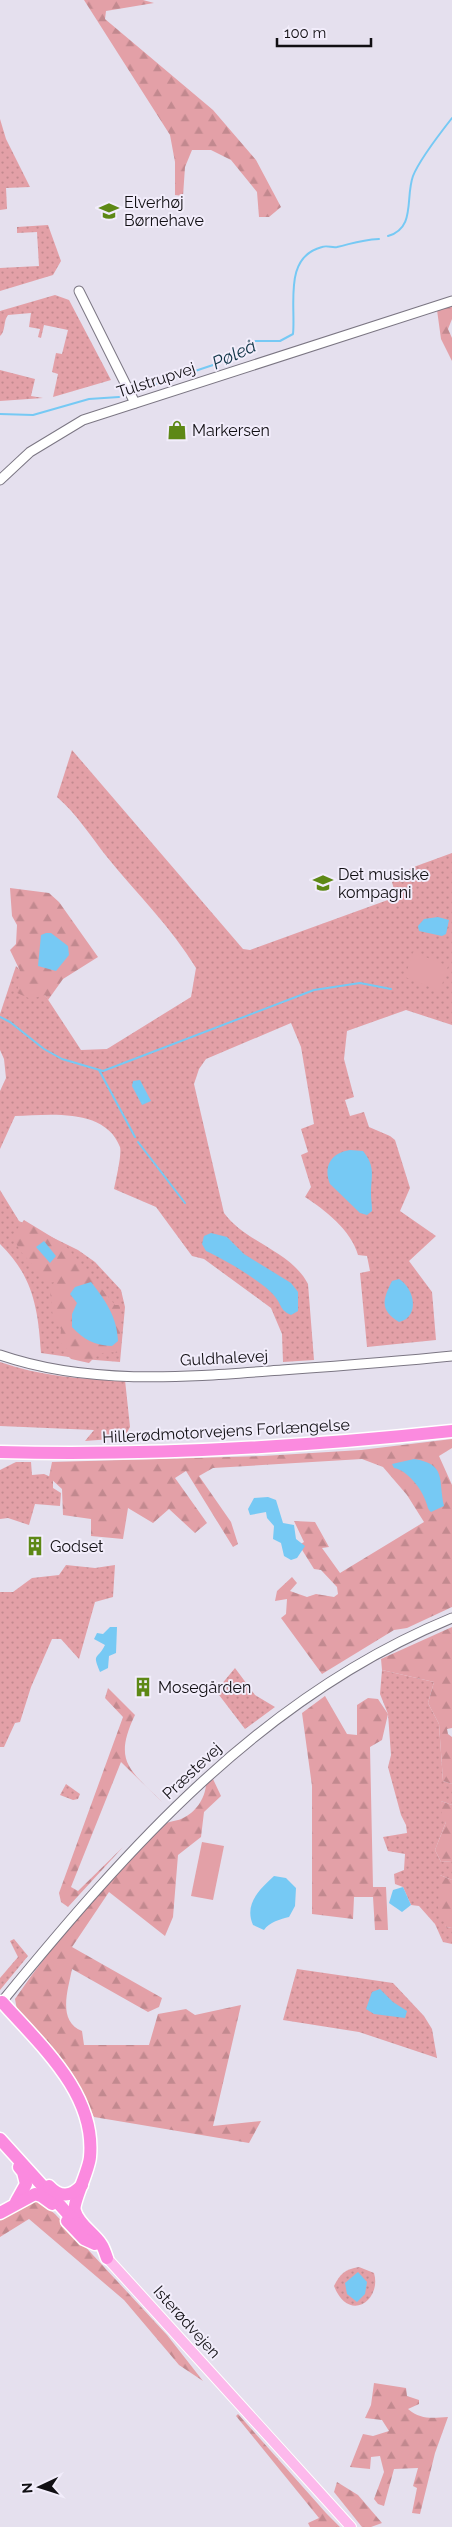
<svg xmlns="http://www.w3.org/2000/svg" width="452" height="2527" viewBox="0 0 452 2527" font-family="Raleway,sans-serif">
<defs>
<pattern id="green-dots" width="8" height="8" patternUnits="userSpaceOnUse" patternTransform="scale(1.25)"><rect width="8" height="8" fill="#e3a0a7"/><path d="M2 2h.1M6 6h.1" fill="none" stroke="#c2898f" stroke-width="1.8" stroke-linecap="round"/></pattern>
<pattern id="forest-firs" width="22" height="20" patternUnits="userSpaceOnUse" patternTransform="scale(1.25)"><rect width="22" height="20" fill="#e3a0a7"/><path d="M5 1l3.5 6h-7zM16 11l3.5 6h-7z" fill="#c2898f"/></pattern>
</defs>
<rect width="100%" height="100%" fill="#e5e0ee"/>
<g fill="url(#green-dots)">
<polygon points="0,119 6,139 30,187 6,188 7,209 0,210"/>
<polygon points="48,225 61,261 53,275 0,291 0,268 39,266 37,232 17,233 17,227"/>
<path d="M55 295 69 300 111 380 53 397 58 374 52 372 56 353 62 354 68 330 44 325 41 338 38 337 40 329 29 327 31 313 8 315C3 321 6 331 0 336V311Z"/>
<polygon points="0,370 35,379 31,396 43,398 0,401"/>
<path d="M72 750 243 949 250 950 396 897 392 882 411 868 452 853V1025L406 1010 347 1031 344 1059 354 1097 345 1100 350 1116 364 1112 369 1127 390 1136 395 1140 410 1188 400 1211 436 1236 409 1261 432 1292 436 1340 367 1347 360 1273 370 1271 367 1256 358 1255C351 1230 325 1210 305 1197L311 1187 301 1155 308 1152 301 1129 314 1124 301 1047 291 1023 206 1059 199 1069 194 1084 224 1213C246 1243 291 1251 308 1284L314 1360 283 1362 282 1334 271 1308 204 1259 192 1256 156 1207 114 1189C116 1179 122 1154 120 1147 105 1107 48 1115 15 1116L0 1149V1091L6 1078 4 1059 0 1050V1014L16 966 45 995 81 1050 107 1049 191 997 196 968C171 927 137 894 107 857 91 837 77 814 57 797Z"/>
<path d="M0 1190 19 1221 78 1250 95 1262 121 1290 125 1307 120 1362 83 1359 41 1353C38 1308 33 1276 0 1244Z"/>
<path d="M0 1362C39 1376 84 1380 125 1380L130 1427 124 1438 85 1441 94 1430 0 1426Z"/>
<polygon points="16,1462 31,1462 32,1475 44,1474 53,1478 53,1488 61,1493 60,1506 35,1504 29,1525 8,1518 0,1519 0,1470"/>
<polygon points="66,1565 95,1568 115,1565 113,1597 95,1602 79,1659 61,1639 52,1639 31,1687 20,1722 15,1723 4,1747 0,1747 0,1592 13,1592 32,1578 59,1575"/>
<polygon points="235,1668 255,1695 275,1707 245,1729 216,1691"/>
<polygon points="382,1670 434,1682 428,1703 439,1724 443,1781 452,1784 452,1805 441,1801 446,1822 435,1850 441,1862 452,1861 452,1880 440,1875 446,1927 452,1928 452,1944 443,1942 435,1924 419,1906 411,1905 403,1887 395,1884 394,1874 404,1870 405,1854 388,1851 383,1837 407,1833 406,1825 401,1815 388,1767 391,1755 388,1714 380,1694"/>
<polygon points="66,1784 80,1794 78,1799 73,1800 60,1795"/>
<polygon points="14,1939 28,1956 0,1990 0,1978 18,1957 10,1941"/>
<polygon points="297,1969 393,1983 424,2016 432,2029 437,2058 359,2032 283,2020"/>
<path d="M359 2267 374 2273C382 2300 349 2324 334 2286 340 2274 345 2269 359 2267Z"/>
</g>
<g fill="url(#forest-firs)">
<polygon points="84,0 143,0 154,3 106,11 105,19 213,110 256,160 281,207 269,217 259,217 257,192 231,160 211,150 192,150 185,167 183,196 175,195 175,162 170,135"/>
<polygon points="452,306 452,319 448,329 452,338 452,361 441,339 437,310"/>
<polygon points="10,888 49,893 59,902 98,957 63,979 48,1000 45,995 31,999 17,993 21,973 10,950 16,944 17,925 12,916"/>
<path d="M24 1220 65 1245 115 1305H120V1353C105 1351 99 1352 89 1363L71 1359 67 1355V1349L60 1342 61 1329 53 1319 50 1290 55 1287V1282L49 1283 21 1252 12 1236Z"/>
<polygon points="452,1439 452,1448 439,1456 452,1485 452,1607 407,1628 394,1630 322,1674 281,1618 286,1614 287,1599 275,1601 277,1591 292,1577 297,1583 290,1591 307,1597 316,1594 334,1597 338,1594 337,1587 321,1570 314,1569 299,1545 304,1542 294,1521 315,1522 329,1547 322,1548 340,1573 424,1522 407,1495 383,1467 362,1459 213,1468 199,1476 231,1522 238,1544 233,1547 186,1471 175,1478 207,1523 195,1533 169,1509 153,1523 128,1508 123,1539 91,1536 91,1519 63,1515 62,1489 49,1477 52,1462 263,1456 361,1450"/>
<polygon points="452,1627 452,1728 447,1729 448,1734 452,1737 452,1784 443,1781 439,1724 428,1703 434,1682 382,1670 381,1659"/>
<path d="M108 1688 135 1715C112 1763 131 1770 163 1803L121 1762 71 1887 78 1891 123 1847 68 1907 61 1902 59 1893 123 1717 105 1698Z"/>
<polygon points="325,1696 347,1734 357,1735 357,1705 368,1698 378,1699 388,1714 382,1740 370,1747 373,1887 386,1887 388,1930 375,1930 373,1897 354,1897 353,1919 312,1914 312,1786 302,1713"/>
<path d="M213 1779 221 1796 204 1812 201 1837 178 1855 173 1917 165 1936 109 1892 72 1947 162 1998 159 2007 148 2012 72 1969C68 1990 57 2021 82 2031L84 2045H149L158 2014 186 2009 195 2015 241 2005 213 2126 261 2121 249 2143 94 2117 75 2080 17 2010 15 1999C57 1937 109 1881 161 1827 167 1820 178 1822 185 1817 197 1811 206 1796 206 1783Z"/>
<polygon points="441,1801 452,1805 452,1861 441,1862 435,1850 446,1822 442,1818"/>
<polygon points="440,1875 452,1880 452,1928 446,1927 438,1907"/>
<polygon points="38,2200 55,2214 167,2335 203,2381 179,2365 124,2300 29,2219 0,2237 0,2220 23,2203"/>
<path d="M374 2383 406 2388 407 2396 419 2400V2404L408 2409C421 2420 432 2418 448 2417L435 2453 420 2514 412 2513 417 2488 413 2486 418 2468 394 2469 384 2506 378 2504 374 2499 384 2472 380 2456 371 2457 370 2469 350 2467 363 2434 373 2436 389 2431 382 2420 365 2418 371 2405Z"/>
<polygon points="238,2414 326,2513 340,2527 310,2527 308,2523 319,2518 236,2416"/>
<polygon points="337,2482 358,2495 382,2523 371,2527 362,2527 334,2492"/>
</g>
<g fill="#e3a0a7">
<polygon points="413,952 448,966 440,991 405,977"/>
<polygon points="202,1842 224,1846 213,1900 191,1896"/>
</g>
<g fill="#76c9f4">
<polygon points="438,917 449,920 446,934 442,936 419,931 418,926 424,919"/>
<polygon points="46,933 51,933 68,946 69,955 56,971 38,966 41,935"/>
<polygon points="140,1080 151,1101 142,1105 132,1086 133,1081"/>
<path d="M350 1150 363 1151C376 1167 371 1176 371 1194 371 1200 372 1205 372 1211L367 1215 360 1213 330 1184C323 1166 331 1153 350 1150Z"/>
<path d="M211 1233 227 1237 244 1254 291 1283 298 1292V1311L291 1315C280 1310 282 1306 276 1298 267 1284 222 1258 206 1251L202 1244 204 1236Z"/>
<polygon points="44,1241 56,1256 50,1263 36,1247"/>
<path d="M399 1279C415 1289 420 1317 399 1322 379 1310 383 1299 392 1281Z"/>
<path d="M91 1282C106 1301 117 1317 118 1341L112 1346C94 1345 84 1340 72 1327V1314L77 1303 70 1294 75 1287Z"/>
<path d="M414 1459C447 1464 438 1480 444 1506L431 1512C427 1508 428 1507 426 1502 422 1489 407 1470 394 1468L392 1464Z"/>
<polygon points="268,1497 276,1500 283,1523 294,1525 296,1539 305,1546 297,1558 291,1560 284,1556 281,1543 273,1539 274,1526 267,1518 266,1512 250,1515 248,1509 254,1498"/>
<path d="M110 1627H117L116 1653 109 1656 108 1668 100 1672C92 1652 97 1661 105 1645L94 1639 97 1633 103 1634Z"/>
<path d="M274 1876 286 1878 296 1888 295 1906 289 1917C281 1919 269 1922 264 1930L253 1925C244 1904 259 1890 274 1876Z"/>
<polygon points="403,1887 411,1905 402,1912 389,1903 393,1890"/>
<polygon points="380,1989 393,2002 407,2011 405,2018 374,2014 366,2009 372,1992"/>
<polygon points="358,2272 367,2282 365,2294 357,2302 347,2294 345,2283"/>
</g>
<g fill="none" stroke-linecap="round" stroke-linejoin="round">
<g stroke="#76c9f4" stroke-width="2">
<path d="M388 236C416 228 405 198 413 176 419 161 441 132 452 118"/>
<path d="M138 390 225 361 255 341H280L293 334C296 305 283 257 322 247 327 245 332 248 337 247 354 243 360 240 379 239"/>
<polyline points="0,414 33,415 89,399 119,397"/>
<polyline points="0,1017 10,1022 44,1049 62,1059 103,1071 314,990 360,983 391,989"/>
<polyline points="99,1070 135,1137"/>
<polyline points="138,1142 185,1203"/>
</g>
<defs>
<g id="minor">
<polyline points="79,291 135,403"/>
<polyline points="0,480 30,452 83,420 452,301"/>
<path d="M0 1355C90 1386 188 1377 282 1370 339 1366 395 1362 452 1356"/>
<path d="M0 2004C128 1848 261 1696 452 1618"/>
</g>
<polyline id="major" points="107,2258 351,2527"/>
<g id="highway">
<path d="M0 1452C151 1456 302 1447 452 1431"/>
<path d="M2 2002C40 2045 96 2093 90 2157 89 2171 72 2203 75 2211 78 2224 94 2233 101 2244 104 2248 105 2253 107 2258"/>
<polyline points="0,2139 77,2224"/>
<path d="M49 2186C60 2198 71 2197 82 2185"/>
<polyline points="16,2202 26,2184 23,2172 19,2167"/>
<polyline points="0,2213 35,2194 41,2196 52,2204"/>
<polyline points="67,2221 84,2239 95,2244"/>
</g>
</defs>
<use href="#minor" stroke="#7b7683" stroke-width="11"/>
<use href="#major" stroke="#fff" stroke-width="12"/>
<use href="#highway" stroke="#fff" stroke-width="15"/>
<use href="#minor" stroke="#fff" stroke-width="9"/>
<use href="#major" stroke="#fdb9ec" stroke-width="10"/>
<use href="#highway" stroke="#fb8adf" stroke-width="12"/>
</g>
<defs>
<symbol id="school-bare" viewBox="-9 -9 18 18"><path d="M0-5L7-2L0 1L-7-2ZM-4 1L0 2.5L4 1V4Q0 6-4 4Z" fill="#5d8815" stroke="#f2edfb" stroke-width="2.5" paint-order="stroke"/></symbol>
<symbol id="shop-bare" viewBox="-9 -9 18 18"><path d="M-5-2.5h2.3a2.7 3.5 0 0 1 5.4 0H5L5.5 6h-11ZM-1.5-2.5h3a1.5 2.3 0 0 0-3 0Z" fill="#5d8815" stroke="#f2edfb" stroke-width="2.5" paint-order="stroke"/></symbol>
<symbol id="building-bare" viewBox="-9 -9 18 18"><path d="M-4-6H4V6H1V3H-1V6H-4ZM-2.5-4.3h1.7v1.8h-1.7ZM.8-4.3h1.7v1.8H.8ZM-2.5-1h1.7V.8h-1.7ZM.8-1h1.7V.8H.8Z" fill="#5d8815" stroke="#f2edfb" stroke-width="2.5" paint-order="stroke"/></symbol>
</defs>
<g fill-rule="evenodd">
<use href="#school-bare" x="95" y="197" width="28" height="28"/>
<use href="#shop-bare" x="163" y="416" width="28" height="28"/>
<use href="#school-bare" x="309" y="869" width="28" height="28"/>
<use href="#building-bare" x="21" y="1532" width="28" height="28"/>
<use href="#building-bare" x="129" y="1673" width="28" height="28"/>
</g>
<g text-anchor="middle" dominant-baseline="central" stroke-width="4" stroke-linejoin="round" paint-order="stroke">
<g font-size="16" fill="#110f13" stroke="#f2edfb" text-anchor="start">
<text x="124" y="202">Elverhøj<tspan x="124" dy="18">Børnehave</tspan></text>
<text x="192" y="430">Markersen</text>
<text x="338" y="874">Det musiske<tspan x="338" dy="18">kompagni</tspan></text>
<text x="50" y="1546">Godset</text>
<text x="158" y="1687">Mosegården</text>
</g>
<g font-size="16" fill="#110f13" stroke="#f2edfb">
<text transform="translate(156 380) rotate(-18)">Tulstrupvej</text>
<text transform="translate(224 1358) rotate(-3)">Guldhalevej</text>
<text transform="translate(226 1431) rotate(-3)">Hillerødmotorvejens Forlængelse</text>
<text transform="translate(192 1771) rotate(-43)">Præstevej</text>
<text transform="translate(187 2322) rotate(48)">Isterødvejen</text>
</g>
<g font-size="18" font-style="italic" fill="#0e3345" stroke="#f2edfb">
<text transform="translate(234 354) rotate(-25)">Pøleå</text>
</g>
</g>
<g transform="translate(40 2487) rotate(266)" stroke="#f2edfb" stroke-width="4" paint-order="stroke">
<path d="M0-4L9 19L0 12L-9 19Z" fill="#110f13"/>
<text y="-8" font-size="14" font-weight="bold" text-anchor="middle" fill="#110f13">N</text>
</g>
<path d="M277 38v8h94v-8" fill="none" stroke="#110f13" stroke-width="2.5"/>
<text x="284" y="38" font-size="15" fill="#110f13" stroke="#f2edfb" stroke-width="4" paint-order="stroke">100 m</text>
</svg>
